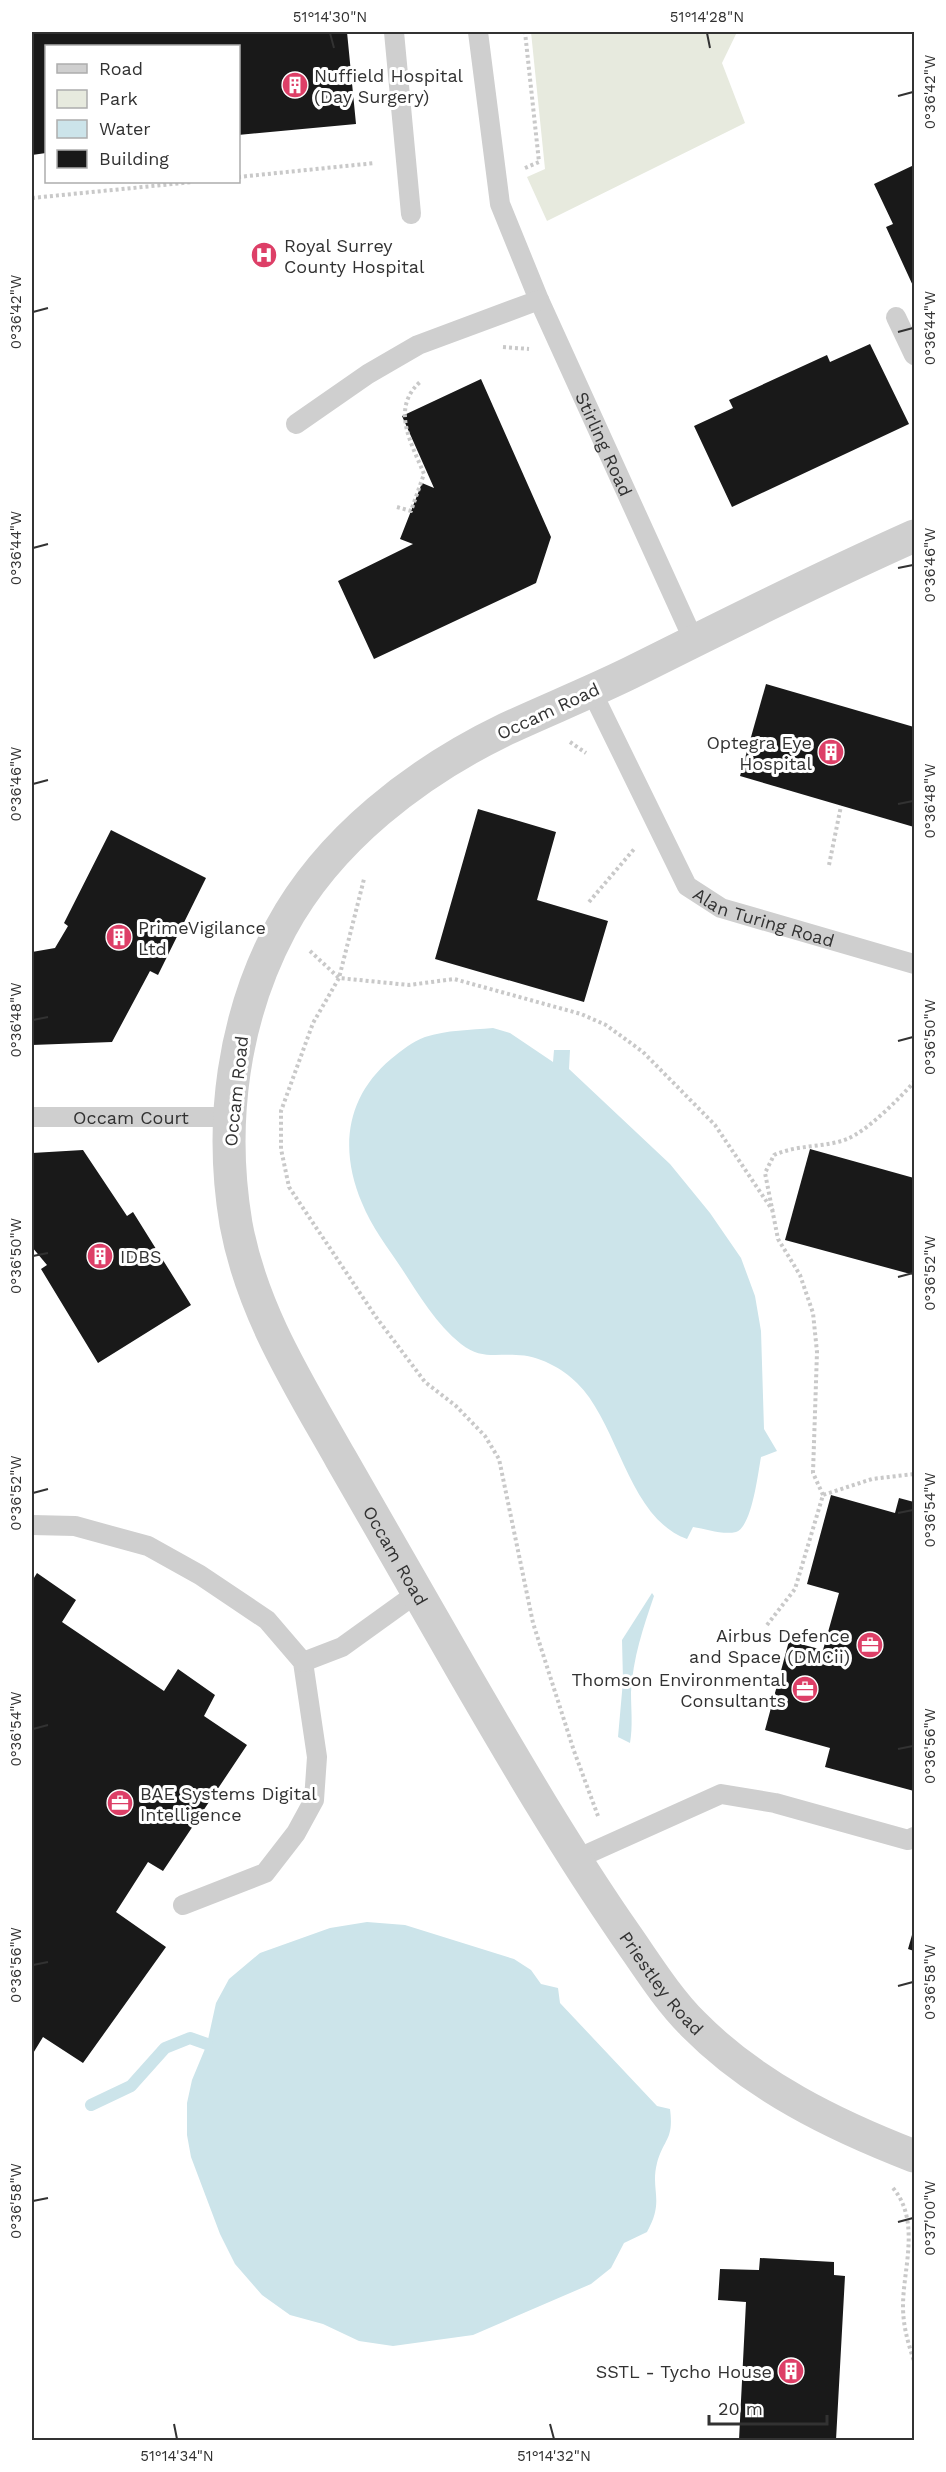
<svg xmlns="http://www.w3.org/2000/svg" width="946" height="2472" viewBox="0 0 946 2472" font-family="'Work Sans',sans-serif">
<rect width="100%" height="100%" fill="#fff"/>
<polygon fill="#e7eade" points="531,32 737,32 722,63 745,123 547,221 527,177 545,169"/>
<g fill="#cce4ea">
<path d="M493 1028 510 1033 553 1062 554 1050H570L569 1069 670 1164 710 1213 741 1258 755 1296 761 1331 764 1429 777 1451 761 1457C758 1473 752 1527 736 1532 723 1535 706 1529 693 1527L687 1539C628 1518 619 1424 577 1383 562 1368 538 1355 516 1355 494 1354 480 1359 461 1344 436 1324 419 1295 402 1269 388 1248 371 1226 362 1203 339 1149 346 1097 391 1059 402 1050 412 1042 425 1037 447 1030 470 1030 493 1028Z"/>
<path d="M652 1593 654 1596C643 1628 633 1658 631 1692 631 1710 633 1726 630 1743L618 1737 623 1681 622 1640Z"/>
<path d="M367 1922 405 1925 514 1959 531 1970 541 1984 558 1988 560 2003 657 2106 670 2109C674 2140 664 2138 657 2163 650 2191 665 2200 647 2232L624 2243 611 2268 591 2284 473 2335 393 2346 359 2341 323 2324 290 2315 262 2295 235 2264 220 2234 191 2157 187 2135V2103L192 2080 207 2044 216 2003 229 1979 260 1953 330 1928Z"/>
</g>
<g fill="none" stroke-linecap="round" stroke-linejoin="round">
<polyline stroke="#cce4ea" stroke-width="12" points="91,2105 131,2086 165,2048 190,2038 207,2044"/>
</g>
<g fill="#191919">
<polygon points="32,32 347,32 356,124 238,135 238,46 46,46 46,153 32,155"/>
<polygon points="914,165 914,288 886,227 893,224 874,184"/>
<polygon points="870,344 909,424 732,507 694,426 733,408 729,400 827,355 830,362"/>
<polygon points="481,379 551,537 536,583 374,659 338,581 413,544 400,539 422,483 434,488 402,416"/>
<polygon points="766,684 914,727 914,827 740,776"/>
<polygon points="478,809 556,832 537,900 608,921 584,1002 435,959"/>
<polygon points="111,830 206,878 158,975 150,971 112,1042 32,1045 32,952 55,948 68,926 64,923"/>
<polygon points="810,1149 914,1178 914,1275 785,1240"/>
<polygon points="83,1150 127,1216 133,1212 191,1305 98,1363 41,1269 47,1265 32,1247 32,1153"/>
<polygon points="831,1495 895,1513 899,1498 914,1502 914,1791 825,1767 830,1748 765,1730 789,1641 823,1650 839,1593 807,1584"/>
<polygon points="37,1573 76,1600 62,1622 164,1691 178,1669 215,1695 204,1716 247,1745 163,1871 148,1862 116,1912 166,1947 83,2063 43,2037 32,2055 32,1581"/>
<polygon points="914,1928 914,1951 908,1949"/>
<polygon points="760,2258 834,2262 834,2275 845,2276 836,2440 739,2440 746,2302 718,2300 720,2269 759,2270"/>
</g>
<g fill="none" stroke-linecap="round" stroke-linejoin="round">
<g stroke="#c9c9c9" stroke-width="4" stroke-dasharray="3 3" stroke-linecap="butt">
<polyline points="525,168 539,162 525,32"/>
<polyline points="238,177 375,163"/>
<polyline points="32,198 193,182"/>
<polyline points="503,347 529,349"/>
<path d="M397 507 411 511 424 474C412 444 390 409 420 382"/>
<polyline points="570,742 586,753"/>
<polyline points="829,865 841,806"/>
<polyline points="589,902 635,848"/>
<polyline points="310,951 339,978 364,879"/>
<path d="M823 1495 813 1473 817 1352 813 1313 800 1275 778 1239 765 1173 774 1155C799 1144 824 1148 847 1139 867 1131 899 1099 914 1082"/>
<polyline points="767,1625 795,1589 823,1495 872,1479 914,1474"/>
<polyline points="598,1816 574,1751 533,1623 499,1459 485,1436 456,1406 425,1382 376,1317 289,1187 281,1149 281,1111 313,1023 339,978 409,985 454,979 581,1014 606,1025 643,1052 715,1125 773,1211"/>
<path d="M893 2188C921 2221 903 2269 903 2306 903 2326 908 2343 914 2361"/>
</g>
<g stroke="#cfcfcf" stroke-width="20">
<polyline points="394,32 411,214"/>
<path id="s1" d="M478 32 500 204 539 300 694 641"/>
<polyline points="896,317 914,355"/>
<polyline points="296,424 368,374 418,345 539,300"/>
<path id="s2" d="M592 692 687 886 721 908 914 964"/>
<path id="s3" d="M32 1117H229"/>
<polyline points="32,1525 75,1526 148,1546 200,1575 267,1620 303,1662 317,1757 314,1800 296,1833 265,1873 183,1905"/>
<polyline points="303,1662 342,1647 417,1593"/>
<polyline points="574,1860 721,1794 775,1803 908,1840 914,1837"/>
</g>
<path stroke="#cfcfcf" stroke-width="33" id="s4" d="M914 536C818 579 724 626 630 673 589 693 547 710 506 729 417 772 329 839 281 928 233 1018 219 1123 236 1224 252 1311 298 1383 341 1459 382 1531 423 1603 465 1675 516 1763 567 1850 625 1934 646 1964 667 1998 693 2024 754 2086 834 2125 914 2156"/>
</g>
<path fill="none" stroke="#323232" stroke-width="2" d="M330 33 334 48M707 33 710 48M898 96 913 92M33 312 48 308M898 332 913 328M33 548 48 544M898 568 913 565M33 784 48 780M898 804 913 801M33 1020 48 1017M898 1041 913 1037M33 1256 48 1253M898 1277 913 1273M33 1493 48 1489M898 1513 913 1510M33 1729 48 1725M898 1749 913 1746M33 1965 48 1962M898 1986 913 1982M33 2201 48 2198M898 2222 913 2218M174 2424 177 2439M550 2424 554 2439"/>
<defs>
<symbol id="building-disc" viewBox="-11 -11 22 22"><circle r="9.5" fill="#dd3f67" stroke="#fff"/><path d="M-4-6H4V6H1V3H-1V6H-4ZM-2.5-4.3h1.7v1.8h-1.7ZM.8-4.3h1.7v1.8H.8ZM-2.5-1h1.7V.8h-1.7ZM.8-1h1.7V.8H.8Z" fill="#fff"/></symbol>
<symbol id="hospital-disc" viewBox="-11 -11 22 22"><circle r="9.5" fill="#dd3f67" stroke="#fff"/><path d="M-5-5h3v3.5h4V-5h3V5h-3V1.5h-4V5h-3Z" fill="#fff"/></symbol>
<symbol id="office-disc" viewBox="-11 -11 22 22"><circle r="9.5" fill="#dd3f67" stroke="#fff"/><path d="M-6-3h4V-5.5h4V-3h4V5H-6ZM-1-4.5V-3h2v-1.5ZM-6 0V1H6V0Z" fill="#fff"/></symbol>
</defs>
<g fill-rule="evenodd">
<use href="#building-disc" x="280" y="70" width="30" height="30"/>
<use href="#hospital-disc" x="249" y="240" width="30" height="30"/>
<use href="#building-disc" x="816" y="737" width="30" height="30"/>
<use href="#building-disc" x="104" y="922" width="30" height="30"/>
<use href="#building-disc" x="85" y="1241" width="30" height="30"/>
<use href="#office-disc" x="855" y="1630" width="30" height="30"/>
<use href="#office-disc" x="790" y="1674" width="30" height="30"/>
<use href="#office-disc" x="105" y="1788" width="30" height="30"/>
<use href="#building-disc" x="776" y="2356" width="30" height="30"/>
</g>
<g text-anchor="middle" dominant-baseline="central" stroke-width="6" stroke-linejoin="round" paint-order="stroke">
<g font-size="18" fill="#323232" stroke="#fff" text-anchor="start">
<text x="314" y="75">Nuffield Hospital<tspan x="314" dy="21">(Day Surgery)</tspan></text>
<text x="284" y="245">Royal Surrey<tspan x="284" dy="21">County Hospital</tspan></text>
<text x="812" y="742" text-anchor="end">Optegra Eye<tspan x="812" dy="21">Hospital</tspan></text>
<text x="138" y="927">PrimeVigilance<tspan x="138" dy="21">Ltd</tspan></text>
<text x="120" y="1256">IDBS</text>
<text x="850" y="1635" text-anchor="end">Airbus Defence<tspan x="850" dy="21">and Space (DMCii)</tspan></text>
<text x="786" y="1679" text-anchor="end">Thomson Environmental<tspan x="786" dy="21">Consultants</tspan></text>
<text x="140" y="1793">BAE Systems Digital<tspan x="140" dy="21">Intelligence</tspan></text>
<text x="772" y="2371" text-anchor="end">SSTL - Tycho House</text>
</g>
<g font-size="18" fill="#323232" stroke="#fff">
<text stroke="none"><textPath href="#s1" startOffset="435">Stirling Road</textPath></text>
<text transform="translate(548 711) rotate(-25)">Occam Road</text>
<text stroke="none"><textPath href="#s2" startOffset="300">Alan Turing Road</textPath></text>
<text transform="translate(236 1091) rotate(-84)">Occam Road</text>
<text stroke="none"><textPath href="#s3" startOffset="99">Occam Court</textPath></text>
<text stroke="none"><textPath href="#s4" startOffset="1431">Occam Road</textPath></text>
<text stroke="none"><textPath href="#s4" startOffset="1935">Priestley Road</textPath></text>
</g>
</g>
<rect width="946" height="2472" fill="none" stroke="#ffffff" stroke-width="66"/>
<rect x="45" y="45" width="195" height="138" fill="#ffffff" stroke="#adadad" stroke-width="1.5"/>
<rect x="57" y="64" width="30" height="9" fill="#cfcfcf" stroke="#adadad" stroke-width="1.5"/>
<text x="99" y="75" font-size="18" fill="#323232">Road</text>
<rect x="57" y="90" width="30" height="18" fill="#e7eade" stroke="#adadad" stroke-width="1.5"/>
<text x="99" y="105" font-size="18" fill="#323232">Park</text>
<rect x="57" y="120" width="30" height="18" fill="#cce4ea" stroke="#adadad" stroke-width="1.5"/>
<text x="99" y="135" font-size="18" fill="#323232">Water</text>
<rect x="57" y="150" width="30" height="18" fill="#191919" stroke="#adadad" stroke-width="1.5"/>
<text x="99" y="165" font-size="18" fill="#323232">Building</text>
<path d="M709 2415v9h118v-9" fill="none" stroke="#323232" stroke-width="3"/>
<text x="718" y="2415" font-size="18" fill="#323232" stroke="#ffffff" stroke-width="4.5" paint-order="stroke">20 m</text>
<rect x="33" y="33" width="880" height="2406" fill="none" stroke="#323232" stroke-width="2"/>
<g font-size="15" text-anchor="middle" fill="#323232">
<text x="330" y="22">51°14'30"N</text>
<text x="707" y="22">51°14'28"N</text>
<text transform="translate(930 92) rotate(-90)" y="5">0°36'42"W</text>
<text transform="translate(16 312) rotate(-90)" y="5">0°36'42"W</text>
<text transform="translate(930 328) rotate(-90)" y="5">0°36'44"W</text>
<text transform="translate(16 548) rotate(-90)" y="5">0°36'44"W</text>
<text transform="translate(930 565) rotate(-90)" y="5">0°36'46"W</text>
<text transform="translate(16 784) rotate(-90)" y="5">0°36'46"W</text>
<text transform="translate(930 801) rotate(-90)" y="5">0°36'48"W</text>
<text transform="translate(16 1020) rotate(-90)" y="5">0°36'48"W</text>
<text transform="translate(930 1037) rotate(-90)" y="5">0°36'50"W</text>
<text transform="translate(16 1256) rotate(-90)" y="5">0°36'50"W</text>
<text transform="translate(930 1273) rotate(-90)" y="5">0°36'52"W</text>
<text transform="translate(16 1493) rotate(-90)" y="5">0°36'52"W</text>
<text transform="translate(930 1510) rotate(-90)" y="5">0°36'54"W</text>
<text transform="translate(16 1729) rotate(-90)" y="5">0°36'54"W</text>
<text transform="translate(930 1746) rotate(-90)" y="5">0°36'56"W</text>
<text transform="translate(16 1965) rotate(-90)" y="5">0°36'56"W</text>
<text transform="translate(930 1982) rotate(-90)" y="5">0°36'58"W</text>
<text transform="translate(16 2201) rotate(-90)" y="5">0°36'58"W</text>
<text transform="translate(930 2218) rotate(-90)" y="5">0°37'00"W</text>
<text x="177" y="2461">51°14'34"N</text>
<text x="554" y="2461">51°14'32"N</text>
</g>
</svg>
